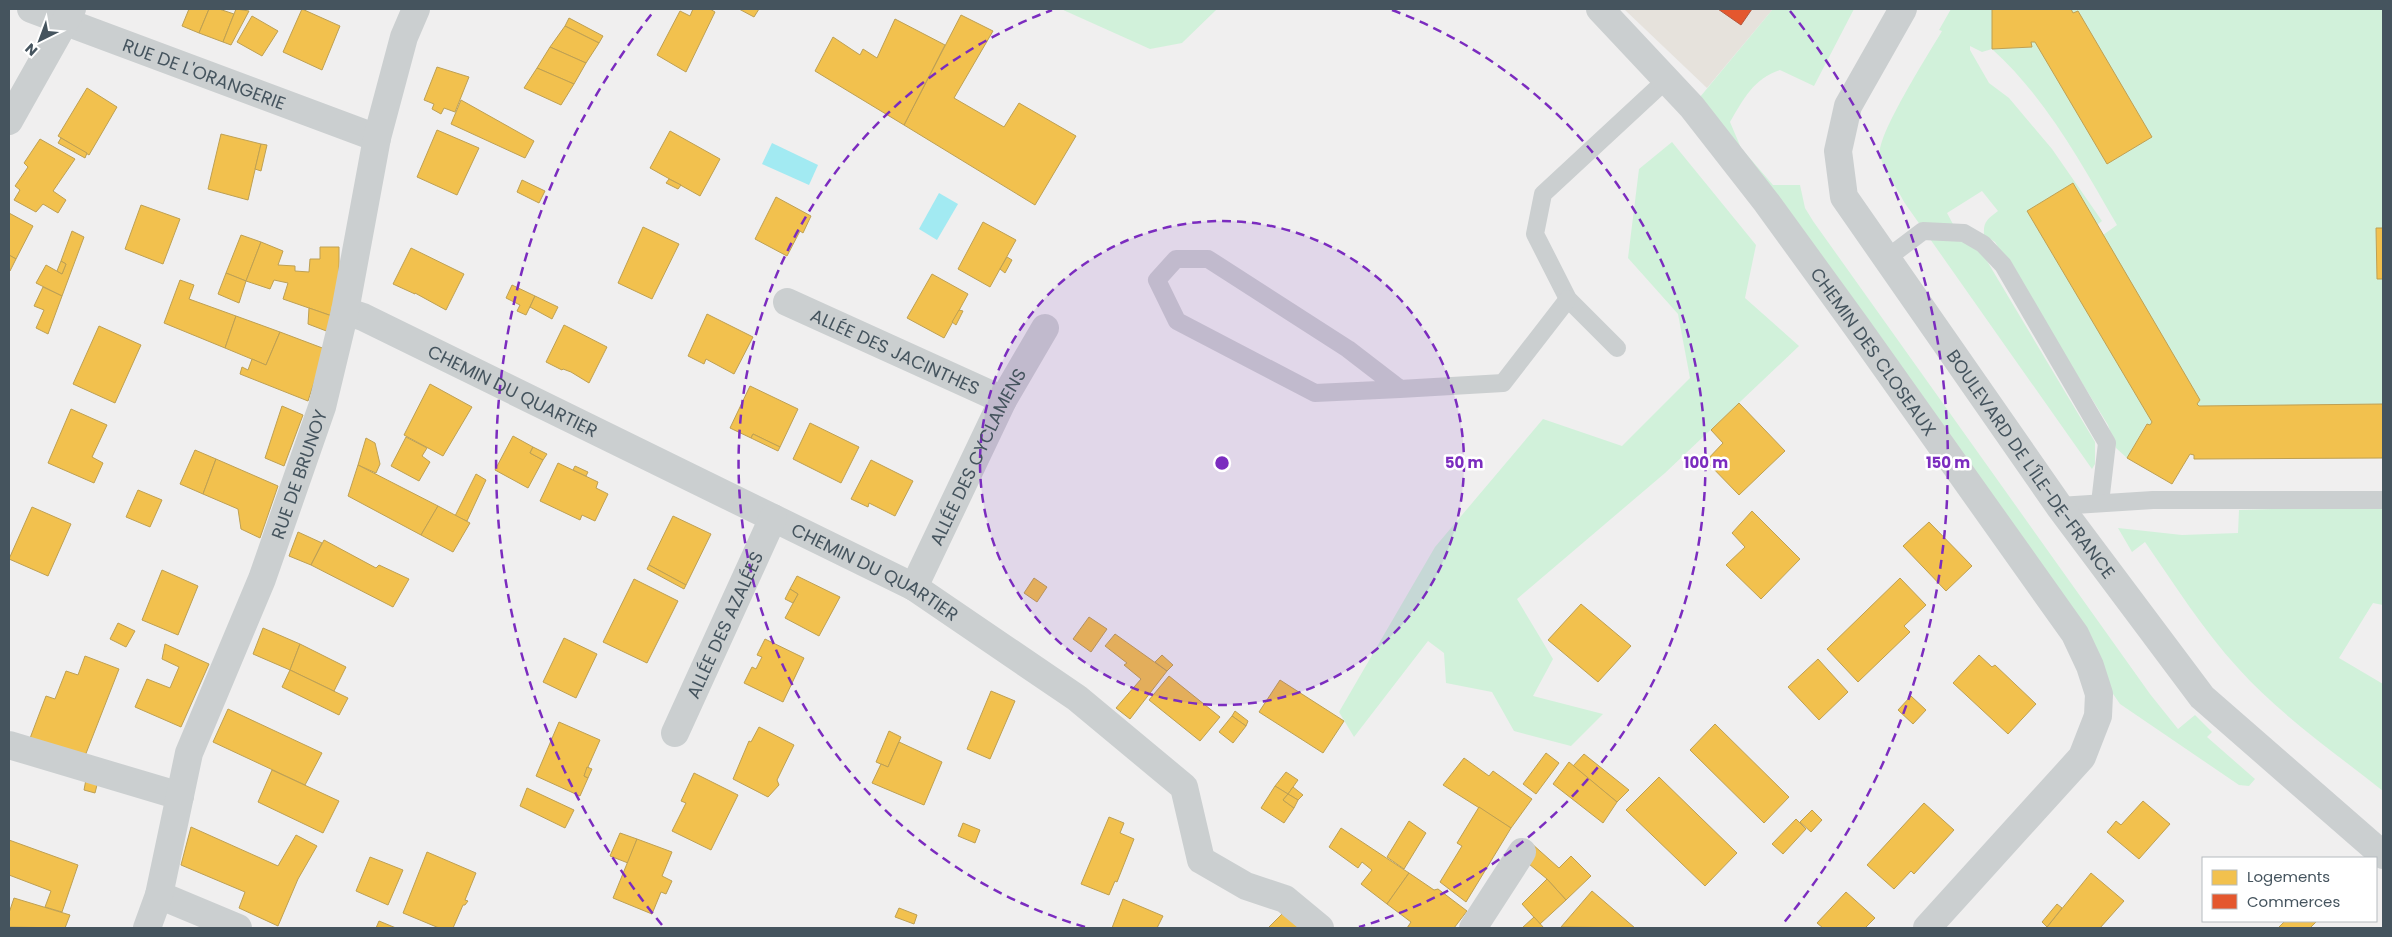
<svg xmlns="http://www.w3.org/2000/svg" width="2392" height="937" viewBox="0 0 2392 937" font-family="Poppins,sans-serif">
<rect width="100%" height="100%" fill="#f0efef"/>
<polygon fill="#e6e2dc" points="1624,9 1773,9 1707,88"/>
<g fill="#d1f1da">
<polygon points="1061,9 1217,9 1182,43 1150,49"/>
<path d="M1773 9H1854L1814 86 1780 70C1754 78 1743 100 1730 122L1741 148 1773 185H1800L1805 208 1813 221 2150 694 2178 729 2195 715 2212 732 2207 737 2255 779 2249 786 2239 785 2120 704 1700 97Z"/>
<path d="M1951 9H1992L1993 49 2031 47V42H2035L2107 164 2152 137 2078 11 2073 13 2071 9H2383V228L2376 229 2377 279H2383V404L2199 406 2197 404 2200 400 2103 235 2117 225C2081 163 2046 98 1992 49L1982 52 1970 46V50L1989 83 2009 98 2052 149 2102 221 2097 225 2073 183 2027 211 2152 422 2150 425 2146 424 2127 458 2116 448 2108 425 1995 242 1984 235C1983 221 1988 219 1998 211L1982 191 1947 213 1954 226 1988 256 1987 261 2095 442V464L2092 469 1904 202C1897 187 1882 170 1880 154 1877 135 1929 53 1942 31L1939 30Z"/>
<polygon points="1672,142 1756,245 1745,298 1799,346 1665,473 1517,599 1553,659 1533,696 1603,714 1571,746 1514,731 1492,692 1446,683 1444,653 1428,641 1354,737 1339,712 1435,547 1543,419 1622,446 1690,378 1678,314 1628,258 1639,169"/>
<path d="M2376 506 2383 510V605L2373 603 2339 658 2383 684V791C2334 752 2280 715 2238 668 2203 630 2175 585 2145 542L2132 552 2118 528 2182 535 2238 533 2239 510Z"/>
</g>
<g fill="#a2eaf2">
<polygon points="772,143 818,165 809,185 762,164"/>
<polygon points="939,193 958,204 937,240 919,229"/>
</g>
<g fill="#f2c14e" stroke="#bea053">
<polygon points="189,9 209,9 199,33 182,26"/>
<polygon points="209,9 219,9 234,14 223,42 199,33"/>
<polygon points="236,9 249,11 231,45 223,42"/>
<polygon points="302,9 340,26 322,70 283,52"/>
<polygon points="693,9 710,9 715,12 686,72 657,55 680,11 690,16"/>
<polygon points="739,9 759,9 754,17"/>
<polygon points="1992,9 2071,9 2073,13 2078,11 2152,137 2107,164 2035,42 2031,42 2032,47 1992,49"/>
<polygon points="961,15 993,31 954,98 1004,127 1019,103 1076,136 1035,205 904,125"/>
<polygon points="252,16 278,31 262,56 237,42"/>
<polygon points="569,18 603,36 599,43 565,26"/>
<polygon points="895,19 945,45 904,125 815,71 833,37 860,55 863,49 877,58"/>
<polygon points="565,26 599,43 586,63 550,47"/>
<polygon points="550,47 586,63 574,84 537,68"/>
<polygon points="437,67 469,77 455,112 444,108 441,114 432,109 434,104 424,100"/>
<polygon points="537,68 574,84 561,105 524,88"/>
<polygon points="87,88 117,107 89,155 58,136"/>
<polygon points="461,100 534,141 525,158 451,124"/>
<polygon points="437,130 479,148 457,195 417,177"/>
<polygon points="670,131 720,159 700,196 650,168"/>
<polygon points="221,134 261,144 248,200 208,189"/>
<polygon points="61,138 87,153 85,158 58,143"/>
<polygon points="40,139 75,159 53,191 66,200 58,213 43,204 36,212 14,200 20,190 15,186 28,167 24,163"/>
<polygon points="261,144 267,145 261,171 255,169"/>
<polygon points="669,179 681,185 678,189 666,183"/>
<polygon points="522,180 545,191 539,203 517,192"/>
<polygon points="2073,183 2200,400 2197,404 2199,406 2383,404 2383,458 2194,459 2194,455 2190,454 2172,484 2127,458 2147,424 2150,425 2152,422 2027,211"/>
<polygon points="776,197 811,216 803,233 800,231 787,256 755,239"/>
<polygon points="141,205 180,219 163,264 125,249"/>
<polygon points="9,213 33,226 16,259 9,255"/>
<polygon points="983,222 1016,240 990,287 958,269"/>
<polygon points="643,227 679,244 652,299 618,283"/>
<polygon points="2376,228 2383,228 2383,279 2377,279"/>
<polygon points="72,231 84,237 62,296 36,283 46,265 62,274 66,264 61,261"/>
<polygon points="241,235 261,242 246,281 226,273"/>
<polygon points="261,242 283,251 278,265 295,266 295,271 309,272 310,259 320,259 320,247 339,247 339,281 332,316 283,299 288,283 274,280 270,289 246,281"/>
<polygon points="411,248 464,274 446,310 415,293 415,294 393,284"/>
<polygon points="9,255 16,259 10,271 9,270"/>
<polygon points="1007,257 1012,260 1005,273 1000,269"/>
<polygon points="61,261 66,264 62,274 57,271"/>
<polygon points="226,273 246,281 239,303 218,294"/>
<polygon points="932,274 968,294 944,338 907,318"/>
<polygon points="180,280 194,285 189,299 236,316 225,348 164,323"/>
<polygon points="512,285 535,296 526,315 517,311 520,305 506,298"/>
<polygon points="43,287 62,296 48,334 36,328 44,310 34,306"/>
<polygon points="535,296 558,307 552,319 530,307"/>
<polygon points="309,308 332,316 329,332 308,324"/>
<polygon points="959,310 963,311 956,325 952,322"/>
<polygon points="707,314 753,337 734,374 706,359 704,364 688,356"/>
<polygon points="236,316 280,332 266,365 225,348"/>
<polygon points="564,325 607,347 589,383 571,372 563,369 562,370 546,362"/>
<polygon points="99,326 141,345 115,403 73,384"/>
<polygon points="280,332 325,349 308,401 240,374 242,367 248,370 252,359 266,365"/>
<polygon points="430,384 472,407 443,456 404,435"/>
<polygon points="750,386 798,409 780,447 753,434 751,438 730,428"/>
<polygon points="1739,403 1785,451 1739,495 1706,461 1723,443 1711,430"/>
<polygon points="282,406 303,415 284,466 265,458"/>
<polygon points="71,409 107,425 92,457 103,463 94,483 48,463"/>
<polygon points="810,423 859,447 841,483 793,459"/>
<polygon points="753,434 780,447 778,451 751,438"/>
<polygon points="513,436 533,447 530,453 543,460 528,488 495,470"/>
<polygon points="406,437 427,448 422,456 430,462 419,481 391,466"/>
<polygon points="366,438 375,443 380,464 376,473 358,465"/>
<polygon points="533,447 547,454 543,460 530,453"/>
<polygon points="195,450 216,459 203,494 180,484"/>
<polygon points="216,459 278,486 260,538 241,529 238,509 203,494"/>
<polygon points="871,460 913,481 895,516 869,503 868,507 851,499"/>
<polygon points="558,463 598,482 596,488 608,494 595,521 582,515 580,520 540,501"/>
<polygon points="358,465 438,506 421,535 348,496"/>
<polygon points="575,466 588,472 586,476 573,470"/>
<polygon points="476,474 486,480 467,521 455,516"/>
<polygon points="138,490 162,500 150,527 126,517"/>
<polygon points="438,506 470,523 453,552 421,535"/>
<polygon points="32,507 71,524 48,576 9,559"/>
<polygon points="1752,511 1800,559 1761,599 1726,565 1745,547 1732,533"/>
<polygon points="673,516 711,534 686,585 649,565"/>
<polygon points="1929,522 1972,566 1946,591 1903,546"/>
<polygon points="298,532 322,543 311,565 289,556"/>
<polygon points="324,540 376,568 379,565 409,579 393,607 311,565"/>
<polygon points="649,565 686,585 684,589 647,569"/>
<polygon points="162,570 198,586 178,635 142,620"/>
<polygon points="797,576 840,597 819,636 785,618 798,594 790,589"/>
<polygon points="1034,578 1047,587 1037,602 1024,593"/>
<polygon points="1900,578 1926,605 1904,626 1910,632 1858,682 1827,649"/>
<polygon points="634,579 678,601 647,663 603,642"/>
<polygon points="790,589 798,594 793,603 785,599"/>
<polygon points="1581,604 1631,646 1598,682 1548,640"/>
<polygon points="1089,617 1107,629 1091,652 1073,639"/>
<polygon points="118,623 135,631 126,647 110,639"/>
<polygon points="263,628 300,644 290,670 253,654"/>
<polygon points="1115,634 1167,671 1130,719 1116,708 1141,679 1124,665 1127,663 1105,646"/>
<polygon points="564,638 597,654 576,698 543,682"/>
<polygon points="765,639 804,658 783,702 744,683 752,667 756,669 762,657 757,655"/>
<polygon points="165,644 209,664 181,727 135,707 147,679 170,688 179,667 162,659"/>
<polygon points="300,644 346,667 334,691 290,670"/>
<polygon points="1162,655 1173,665 1167,671 1155,662"/>
<polygon points="1979,655 1992,667 1995,665 2036,704 2008,734 1953,683"/>
<polygon points="85,656 119,669 85,756 29,741 46,696 55,699 66,671 78,675"/>
<polygon points="1818,659 1848,692 1819,720 1788,687"/>
<polygon points="290,670 348,698 339,715 282,687"/>
<polygon points="1169,676 1220,717 1200,741 1149,700"/>
<polygon points="1280,680 1344,721 1323,753 1259,712"/>
<polygon points="991,691 1015,701 990,759 967,749"/>
<polygon points="1911,696 1926,710 1913,724 1898,710"/>
<polygon points="228,709 322,753 305,785 213,742"/>
<polygon points="1235,711 1248,721 1246,726 1232,716"/>
<polygon points="1232,716 1246,726 1233,743 1219,732"/>
<polygon points="559,722 600,740 584,776 588,778 580,796 536,776"/>
<polygon points="1715,724 1789,797 1764,823 1690,750"/>
<polygon points="759,727 794,745 777,780 779,785 768,797 733,779 749,741 751,742"/>
<polygon points="889,731 901,737 888,767 876,762"/>
<polygon points="899,742 942,762 924,805 872,783 881,764 888,767"/>
<polygon points="1546,753 1559,763 1536,794 1523,784"/>
<polygon points="1584,754 1629,790 1617,802 1573,766"/>
<polygon points="1464,758 1489,776 1493,771 1532,799 1511,828 1443,785"/>
<polygon points="1569,762 1617,802 1603,823 1553,784"/>
<polygon points="587,767 592,769 588,778 584,776"/>
<polygon points="272,770 339,801 323,833 258,802"/>
<polygon points="1286,772 1298,780 1288,794 1275,786"/>
<polygon points="694,773 738,795 711,850 672,831 686,803 681,801"/>
<polygon points="87,774 99,777 95,793 84,790"/>
<polygon points="1659,777 1737,853 1705,886 1626,810"/>
<polygon points="1275,786 1288,794 1283,800 1294,808 1284,823 1261,808"/>
<polygon points="1293,787 1303,795 1298,800 1288,794"/>
<polygon points="527,788 574,810 565,828 520,806"/>
<polygon points="1288,794 1298,800 1294,808 1283,800"/>
<polygon points="2143,801 2170,824 2139,859 2107,832 2116,821 2121,825"/>
<polygon points="1924,803 1954,830 1914,874 1911,871 1894,889 1867,865"/>
<polygon points="1479,807 1511,828 1466,902 1440,882 1462,846 1457,843"/>
<polygon points="1812,810 1822,820 1811,832 1800,822"/>
<polygon points="1109,817 1124,823 1120,833 1134,839 1117,882 1115,881 1109,895 1081,884"/>
<polygon points="1796,819 1806,829 1783,854 1772,844"/>
<polygon points="1409,821 1426,833 1404,869 1387,857"/>
<polygon points="963,823 980,830 975,843 958,836"/>
<polygon points="191,827 278,866 296,835 317,846 298,879 278,926 239,908 245,892 181,865"/>
<polygon points="1341,828 1409,873 1387,904 1361,884 1372,870 1362,862 1358,868 1329,847"/>
<polygon points="620,833 637,839 628,863 610,856"/>
<polygon points="637,839 672,852 662,876 672,881 666,894 661,892 652,914 613,898"/>
<polygon points="9,840 78,865 62,912 45,907 51,891 9,875"/>
<polygon points="1531,843 1559,868 1571,856 1591,876 1566,900 1547,879 1523,859"/>
<polygon points="427,852 476,873 465,900 468,901 465,905 463,905 453,928 439,928 403,913"/>
<polygon points="370,857 403,870 388,905 356,891"/>
<polygon points="1409,873 1434,890 1438,889 1467,911 1454,928 1407,928 1411,922 1387,904"/>
<polygon points="2091,873 2124,901 2100,928 2049,928 2047,927"/>
<polygon points="1547,879 1566,900 1540,924 1522,904"/>
<polygon points="1592,891 1635,928 1561,927"/>
<polygon points="1846,892 1875,918 1865,928 1823,928 1817,923"/>
<polygon points="14,898 70,915 65,928 9,927 9,913"/>
<polygon points="1123,899 1163,916 1157,928 1112,928"/>
<polygon points="2057,904 2062,908 2047,927 2042,922"/>
<polygon points="899,908 917,915 914,924 895,917"/>
<polygon points="1286,910 1313,928 1268,928"/>
<polygon points="1534,917 1544,928 1522,928"/>
<polygon points="379,921 396,928 376,928"/>
<polygon points="2285,921 2317,921 2310,928 2278,928"/>
</g>
<polygon fill="#e4572e" stroke="#b4563c" points="1718,9 1752,9 1741,25"/>
<g fill="none" stroke-linecap="round" stroke-linejoin="round">
<g stroke="#cbcfd0" stroke-width="18">
<polyline points="1886,259 1923,231 1964,233 1983,244 2003,265 2107,443 2100,503"/>
<polyline points="1617,348 1568,299 1535,234 1543,194 1666,80"/>
<polyline points="1400,389 1315,393 1177,321 1157,280 1176,259 1208,259 1348,349 1400,389 1503,383 1568,299"/>
<polyline points="2059,506 2153,500 2383,500"/>
</g>
<g stroke="#cbcfd0" stroke-width="28">
<path id="s1" d="M31 9 377 138"/>
<path id="s2" d="M1600 9 1692 107 1767 203 1857 327 2075 634 2090 666 2099 694 2098 716 2082 757 1927 928"/>
<path id="s3" d="M1903 9 1848 106 1838 151 1844 197 2059 506 2202 697 2383 855"/>
<polyline points="9,121 72,9"/>
<path id="s4" d="M787 302 1003 400"/>
<path id="s5" d="M345 311 363 317 914 587 1077 698 1184 787 1201 860 1246 886 1285 899 1320 928"/>
<path id="s6" d="M914 587 1003 400 1045 328"/>
<path id="s7" d="M675 733 773 518"/>
<polyline points="9,745 180,796"/>
<polyline points="159,895 238,928"/>
<polyline points="1473,928 1522,852"/>
</g>
<path stroke="#cbcfd0" stroke-width="28" id="s8" d="M147 928 159 895 189 753 262 579 322 407 345 311 377 138 404 37 416 9"/>
</g>
<circle cx="1222" cy="463" r="242" fill="#7b2cbf" fill-opacity=".12"/>
<g fill="none" stroke="#7b2cbf" stroke-width="2.5" stroke-dasharray="9 6">
<circle cx="1222" cy="463" r="242"/>
<path d="M1085 927A484 484 0 0 1 1052 10M1392 10A484 484 0 0 1 1359 927"/>
<path d="M662 925A726 726 0 0 1 654 11M1790 11A726 726 0 0 1 1782 925"/>
</g>
<g text-anchor="middle" dominant-baseline="central" stroke-width="5" stroke-linejoin="round" paint-order="stroke">
<g font-size="18" fill="#45545e" stroke="#fff">
<text stroke="none"><textPath href="#s1" startOffset="185">RUE DE L'ORANGERIE</textPath></text>
<text stroke="none"><textPath href="#s4" startOffset="119">ALLÉE DES JACINTHES</textPath></text>
<text stroke="none"><textPath href="#s2" startOffset="439">CHEMIN DES CLOSEAUX</textPath></text>
<text stroke="none"><textPath href="#s5" startOffset="186">CHEMIN DU QUARTIER</textPath></text>
<text stroke="none"><textPath href="#s6" startOffset="145">ALLÉE DES CYCLAMENS</textPath></text>
<text stroke="none"><textPath href="#s3" startOffset="530">BOULEVARD DE L'ÎLE-DE-FRANCE</textPath></text>
<text stroke="none"><textPath href="#s8" startOffset="480">RUE DE BRUNOY</textPath></text>
<text stroke="none"><textPath href="#s5" startOffset="591">CHEMIN DU QUARTIER</textPath></text>
<text stroke="none"><textPath href="#s7" startOffset="119">ALLÉE DES AZALÉES</textPath></text>
</g>
</g>
<circle cx="1222" cy="463" r="8" fill="#7b2cbf" stroke="#fff" stroke-width="2.5"/>
<g font-size="15" text-anchor="middle" font-weight="bold" fill="#7b2cbf" stroke="#fff" stroke-width="5" stroke-linejoin="round" paint-order="stroke">
<text x="1464" y="468">50 m</text>
<text x="1706" y="468">100 m</text>
<text x="1948" y="468">150 m</text>
</g>
<rect width="2392" height="937" fill="none" stroke="#45545e" stroke-width="20"/>
<rect x="2202" y="857" width="175" height="65" fill="#ffffff" stroke="#b5bbbf"/>
<rect x="2212" y="870" width="25" height="15" fill="#f2c14e" stroke="#b5bbbf"/>
<text x="2247" y="882" font-size="15" fill="#45545e">Logements</text>
<rect x="2212" y="894" width="25" height="15" fill="#e4572e" stroke="#b5bbbf"/>
<text x="2247" y="907" font-size="15" fill="#45545e">Commerces</text>
<g transform="translate(40 40) rotate(222)" stroke="#ffffff" stroke-width="4" paint-order="stroke">
<path d="M0-4L9 19L0 12L-9 19Z" fill="#45545e"/>
<text y="-8" font-size="14" font-weight="bold" text-anchor="middle" fill="#45545e">N</text>
</g>
</svg>
